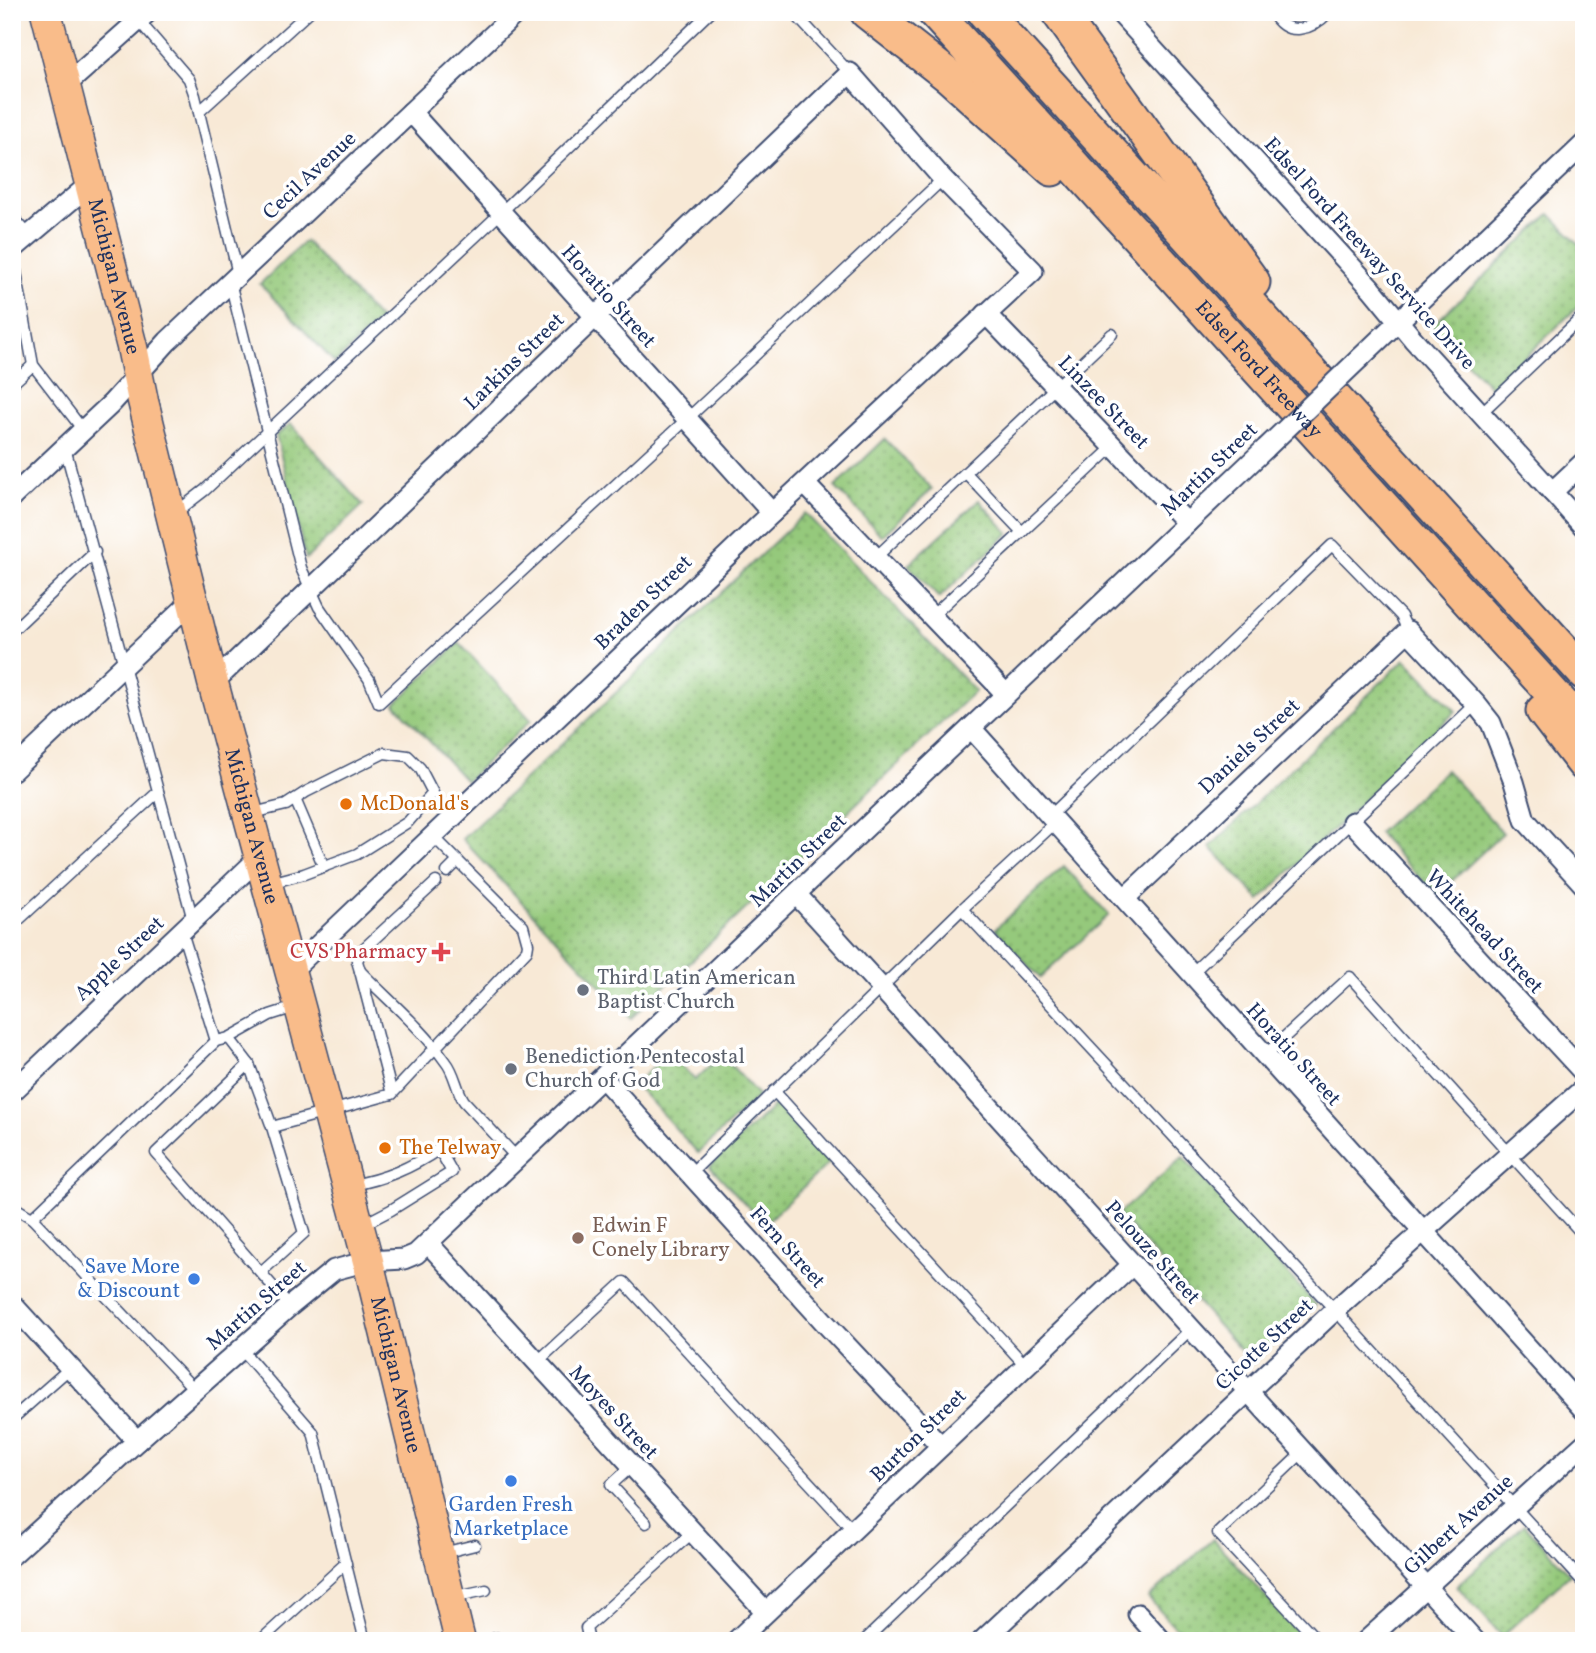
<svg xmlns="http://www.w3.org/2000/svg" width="1596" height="1653" viewBox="0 0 1596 1653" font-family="Vollkorn,serif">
<defs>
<pattern id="grass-dots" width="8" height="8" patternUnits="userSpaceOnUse" patternTransform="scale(1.75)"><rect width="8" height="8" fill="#95c97b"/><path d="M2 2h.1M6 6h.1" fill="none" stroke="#79a468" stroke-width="1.8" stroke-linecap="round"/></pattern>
</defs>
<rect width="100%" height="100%" fill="#fff"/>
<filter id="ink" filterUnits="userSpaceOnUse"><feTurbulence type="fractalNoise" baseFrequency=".0143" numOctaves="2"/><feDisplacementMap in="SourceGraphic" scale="14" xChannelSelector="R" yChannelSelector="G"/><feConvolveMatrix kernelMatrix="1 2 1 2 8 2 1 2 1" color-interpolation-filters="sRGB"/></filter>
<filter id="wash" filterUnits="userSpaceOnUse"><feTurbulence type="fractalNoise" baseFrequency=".00686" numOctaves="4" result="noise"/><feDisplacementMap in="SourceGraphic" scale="28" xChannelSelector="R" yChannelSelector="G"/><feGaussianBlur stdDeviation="1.57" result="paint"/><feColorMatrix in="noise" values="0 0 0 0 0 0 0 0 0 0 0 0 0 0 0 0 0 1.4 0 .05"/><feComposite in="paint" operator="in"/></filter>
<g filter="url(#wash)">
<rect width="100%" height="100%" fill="#f8e9d6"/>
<g fill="url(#grass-dots)" stroke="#587c6c" stroke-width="2">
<polygon points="1550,214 1584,249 1584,301 1492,389 1432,326"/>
<polygon points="305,241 380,320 335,363 260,284"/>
<polygon points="291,424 363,505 306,559 276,435"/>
<polygon points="885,439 932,489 882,536 835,487"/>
<polygon points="979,500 1009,533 939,598 908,565"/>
<polygon points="805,513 975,691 631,1018 462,839"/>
<polygon points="459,643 531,720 466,781 395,704"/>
<polygon points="1405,659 1456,711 1260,900 1210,847"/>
<polygon points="1446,770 1503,833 1436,896 1378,833"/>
<polygon points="1064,866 1109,915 1040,978 995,929"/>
<polygon points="669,1052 695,1080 722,1055 759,1096 698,1153 635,1084"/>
<polygon points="777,1103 831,1161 764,1224 710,1166"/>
<polygon points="1183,1157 1316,1305 1252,1363 1118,1214"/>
<polygon points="1524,1524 1570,1574 1502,1636 1457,1586"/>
<polygon points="1213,1539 1306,1641 1188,1641 1148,1598"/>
</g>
</g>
<g filter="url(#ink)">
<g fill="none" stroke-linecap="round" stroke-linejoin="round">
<defs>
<g id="lane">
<polyline points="793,12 850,73"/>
<path d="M1272 12C1287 39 1312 30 1329 12"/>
<polyline points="139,21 189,79 195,96 238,274"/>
<polyline points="199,112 309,12"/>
<polyline points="12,216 29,235"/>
<polyline points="12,250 33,365 83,430"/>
<polyline points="230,282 301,568 319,607 369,679 379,703 687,419 943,179"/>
<polyline points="12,384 33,365"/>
<polyline points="1480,414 1584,315"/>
<polyline points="65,448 193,920"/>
<polyline points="966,473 1022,532"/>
<polyline points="174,514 205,490 491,222 710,12"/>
<polyline points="875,558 1112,334"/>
<polyline points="931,617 1113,447"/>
<polyline points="12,631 95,552"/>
<polyline points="295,799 324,867"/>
<polyline points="253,813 286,805 306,792 384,753 408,756 420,768 433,793 408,822 357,854 304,874 270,883"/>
<polyline points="1050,816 1332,545 1401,616 1408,631"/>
<polyline points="447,872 458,861"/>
<polyline points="962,909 1335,1310 1584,1583"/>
<polyline points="12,926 158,792"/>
<polyline points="182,932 216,1041"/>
<polyline points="360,971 357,961 361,951 436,882"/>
<polyline points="1191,974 1476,704"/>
<polyline points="229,1038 249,1064 272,1127 304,1233 261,1272"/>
<polyline points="1264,1056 1350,977 1584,1236"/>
<polyline points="249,1064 156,1153 290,1306"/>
<polyline points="774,1091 1026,1366"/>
<path d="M392 1094 360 971C388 1000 422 1028 446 1062 455 1073 456 1089 464 1101L517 1158"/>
<polyline points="272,1127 392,1094 527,950 528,944 523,926 433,836"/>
<polyline points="690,1174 962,909 1056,822"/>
<path d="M352 1185C385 1179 411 1168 439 1149L452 1172 391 1210 362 1225"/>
<polyline points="12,1206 32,1218 195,1390"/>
<polyline points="32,1218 216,1041 229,1038 270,1015 295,1007"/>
<polyline points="241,1349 313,1432 365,1641"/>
<polyline points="536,1363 624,1282 853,1530"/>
<polyline points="12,1419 70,1368"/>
<polyline points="1303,1452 1218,1533 1318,1641"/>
<polyline points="632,1466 611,1485 646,1523"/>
<polyline points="443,1553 475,1545"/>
<polyline points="452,1597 486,1590"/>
<polyline points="260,1641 346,1563"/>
<polyline points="486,1641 497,1638"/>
<polyline points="589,1641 586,1628 693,1532"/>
<polyline points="864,1641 1191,1329"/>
</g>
<g id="street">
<polyline points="1119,12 1371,288 1413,339 1584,527"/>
<polyline points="65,86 148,12"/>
<polyline points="411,112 772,513"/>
<polyline points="12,250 90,184"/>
<polyline points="986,314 1187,523"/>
<polyline points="1360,358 1584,144"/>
<polyline points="805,484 1006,694"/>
<polyline points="1552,492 1584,462"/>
<polyline points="12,497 111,404 168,341 517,12"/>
<polyline points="213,683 850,73 943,179 1033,271 772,513 290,972"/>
<polyline points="971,728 1584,1410"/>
<polyline points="12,771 192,601"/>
<polyline points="1352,822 1584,1073"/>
<polyline points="796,894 1475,1641"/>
<polyline points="1125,898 1408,631 1476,704 1491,723 1514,782 1525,820 1584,885"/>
<polyline points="603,1078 827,1325 941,1446"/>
<polyline points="12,1092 259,858"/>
<polyline points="428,1243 766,1612"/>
<polyline points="12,1304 137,1441"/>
<polyline points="12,1555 137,1441 290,1306 334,1270 368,1261 404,1259 416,1254 1266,448"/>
<polyline points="1138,1614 1162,1641"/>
<polyline points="736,1641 1132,1265"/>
<polyline points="982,1641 1335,1310 1584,1088"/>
<polyline points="1366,1641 1584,1444"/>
</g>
<g id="primary">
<path id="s1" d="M46 12 132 347 143 401 213 683 368 1261 460 1641"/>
</g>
<g id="highway">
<polyline points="867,12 950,77 1052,169"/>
<path id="s2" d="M934 12 1584 728"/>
<polyline points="984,12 1584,673"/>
<polyline points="1058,12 1253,282"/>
<polyline points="1543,711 1584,764"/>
</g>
</defs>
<use href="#lane" stroke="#3c4b70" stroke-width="13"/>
<use href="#street" stroke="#3c4b70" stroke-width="23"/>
<use href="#primary" stroke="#3c4b70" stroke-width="33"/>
<use href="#highway" stroke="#3c4b70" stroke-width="37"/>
<use href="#lane" stroke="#fff" stroke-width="10"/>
<use href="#street" stroke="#fff" stroke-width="19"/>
<use href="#primary" stroke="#f9bc8a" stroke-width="30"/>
<use href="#highway" stroke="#f9bc8a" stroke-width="33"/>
<defs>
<polyline id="street-bridge" points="1266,448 1360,358"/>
</defs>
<use href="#street-bridge" stroke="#3c4b70" stroke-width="23" stroke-linecap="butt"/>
<use href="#street-bridge" stroke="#fff" stroke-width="19"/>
</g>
</g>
<g fill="#e8710a" stroke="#fff" stroke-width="2.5">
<circle cx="346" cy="804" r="7"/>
<circle cx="385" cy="1148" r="7"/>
</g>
<path fill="#e0444e" stroke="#fff" stroke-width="2.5" d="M437.5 941.5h7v7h7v7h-7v7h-7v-7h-7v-7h7z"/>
<g fill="#6b7280" stroke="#fff" stroke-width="2.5">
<circle cx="583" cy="990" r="7"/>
<circle cx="511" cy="1069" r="7"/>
</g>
<circle fill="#8d6e63" stroke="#fff" stroke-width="2.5" cx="578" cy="1238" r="7"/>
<g fill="#3f7fe0" stroke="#fff" stroke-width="2.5">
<circle cx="194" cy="1279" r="7"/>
<circle cx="511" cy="1481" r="7"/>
</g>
<g text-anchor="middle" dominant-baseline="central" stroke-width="7" stroke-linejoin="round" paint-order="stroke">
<g font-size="21" fill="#1b2f5e" stroke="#fff">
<text transform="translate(310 176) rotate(-43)">Cecil Avenue</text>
<text transform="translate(1369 254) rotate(48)">Edsel Ford Freeway Service Drive</text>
<text stroke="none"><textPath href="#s1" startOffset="273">Michigan Avenue</textPath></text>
<text transform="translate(608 297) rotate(48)">Horatio Street</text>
<text transform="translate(515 362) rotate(-44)">Larkins Street</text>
<text stroke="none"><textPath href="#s2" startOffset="483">Edsel Ford Freeway</textPath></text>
<text transform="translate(1103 403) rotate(46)">Linzee Street</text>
<text transform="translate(1210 470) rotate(-44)">Martin Street</text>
<text transform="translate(644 603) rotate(-44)">Braden Street</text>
<text transform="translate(1250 747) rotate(-43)">Daniels Street</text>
<text stroke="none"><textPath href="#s1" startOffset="840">Michigan Avenue</textPath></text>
<text transform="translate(799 861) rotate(-44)">Martin Street</text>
<text transform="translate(1484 932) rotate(47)">Whitehead Street</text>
<text transform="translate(120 959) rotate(-43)">Apple Street</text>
<text transform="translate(1293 1055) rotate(48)">Horatio Street</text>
<text transform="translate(787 1248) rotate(48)">Fern Street</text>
<text transform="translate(1152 1253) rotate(48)">Pelouze Street</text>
<text transform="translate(257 1306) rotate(-41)">Martin Street</text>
<text transform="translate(1265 1345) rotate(-43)">Cicotte Street</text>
<text stroke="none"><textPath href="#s1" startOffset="1407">Michigan Avenue</textPath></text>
<text transform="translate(613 1413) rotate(47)">Moyes Street</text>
<text transform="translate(919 1436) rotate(-44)">Burton Street</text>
<text transform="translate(1459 1525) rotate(-42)">Gilbert Avenue</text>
</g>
<g font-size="21" fill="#c56008" stroke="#fff" text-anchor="start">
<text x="360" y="804">McDonald's</text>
<text x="399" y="1148">The Telway</text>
</g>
<g font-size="21" fill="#be3a42" stroke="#fff" text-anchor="end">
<text x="427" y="952">CVS Pharmacy</text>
</g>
<g font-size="21" fill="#5b616d" stroke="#fff" text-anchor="start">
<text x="597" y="978">Third Latin American<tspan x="597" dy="24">Baptist Church</tspan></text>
<text x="525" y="1057">Benediction Pentecostal<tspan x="525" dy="24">Church of God</tspan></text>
</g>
<g font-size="21" fill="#785e54" stroke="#fff" text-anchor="start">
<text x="592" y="1226">Edwin F<tspan x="592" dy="24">Conely Library</tspan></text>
</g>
<g font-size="21" fill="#366cbe" stroke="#fff" text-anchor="end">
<text x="180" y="1267">Save More<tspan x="180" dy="24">&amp; Discount</tspan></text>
<text x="511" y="1505" text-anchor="middle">Garden Fresh<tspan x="511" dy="24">Marketplace</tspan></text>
</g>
</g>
<rect width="1596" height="1653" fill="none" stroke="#fff" stroke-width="42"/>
</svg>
